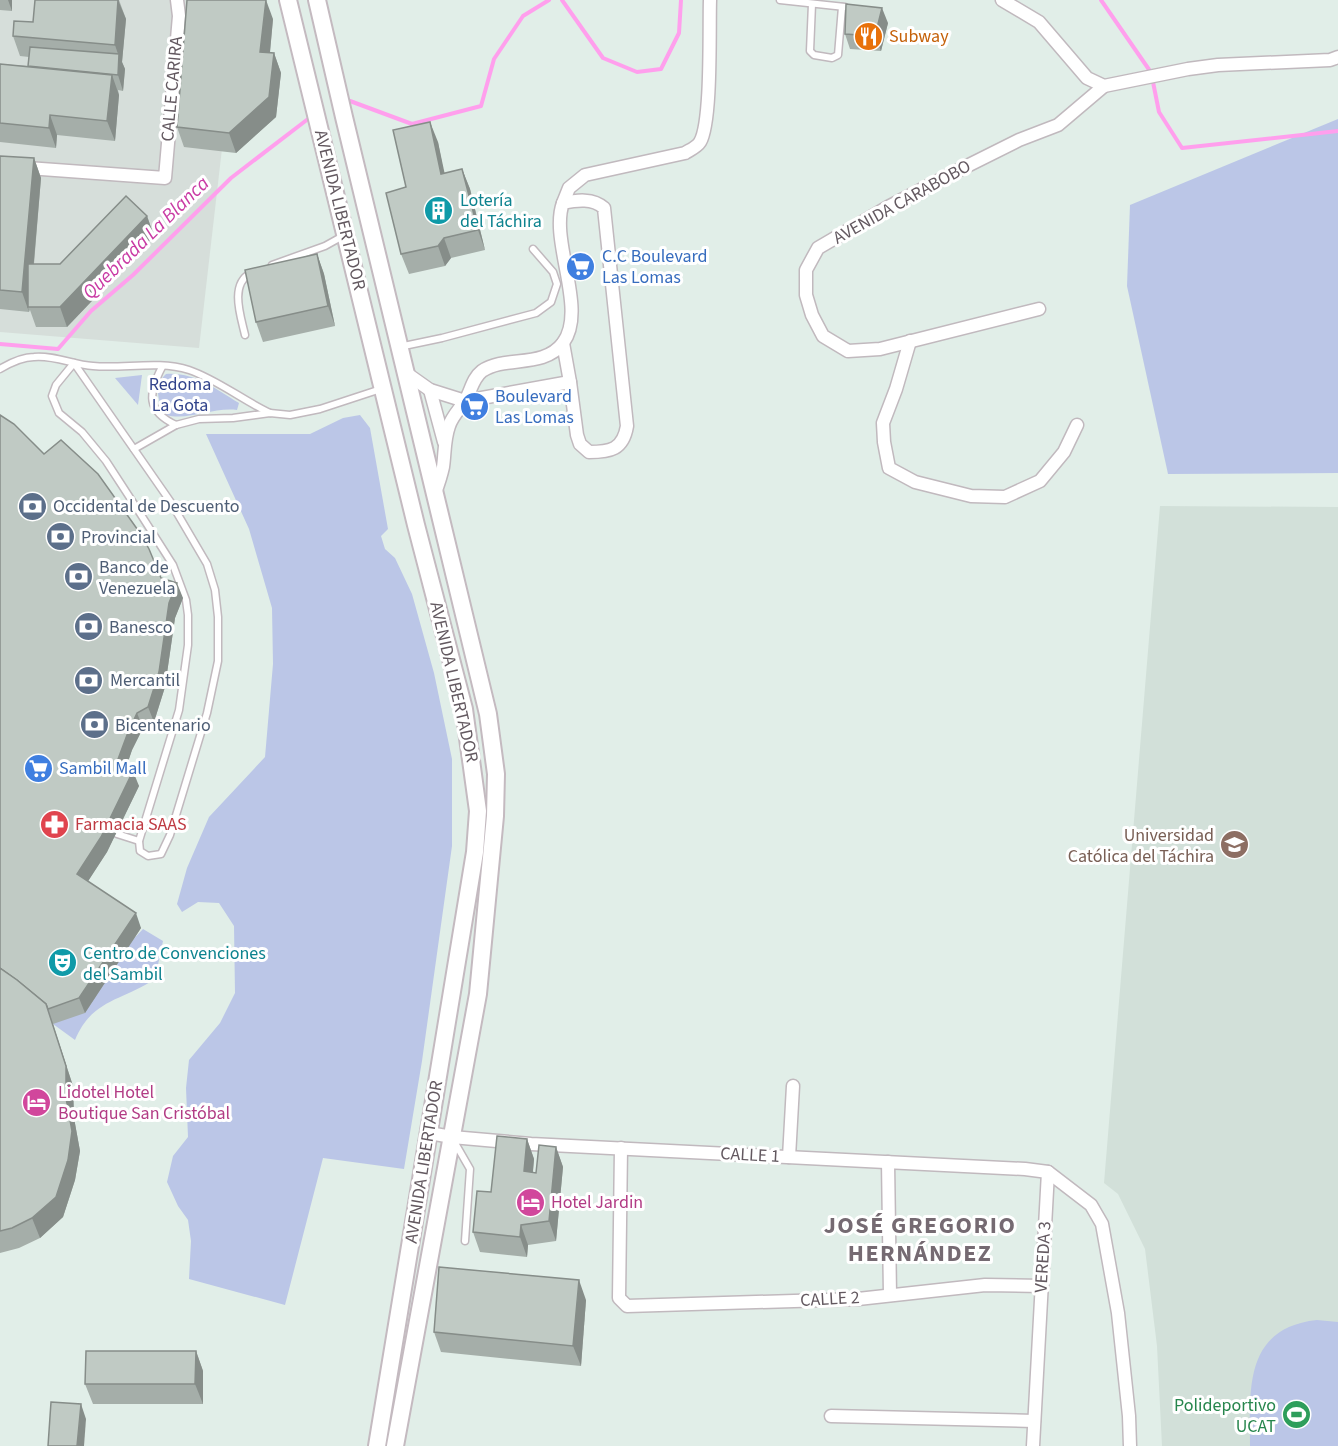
<svg xmlns="http://www.w3.org/2000/svg" width="1338" height="1446" viewBox="0 0 1338 1446" font-family="'Source Sans 3',sans-serif">
<rect width="100%" height="100%" fill="#e1eee8"/>
<polygon fill="#d6deda" points="0,0 238,0 238,10 199,348 0,332"/>
<polygon fill="#d2e0d9" points="1160,506 1338,507 1338,1446 1162,1446 1157,1346 1145,1249 1118,1194 1104,1183"/>
<g fill="#bbc6e7">
<polygon points="1338,119 1338,473 1168,474 1127,286 1130,205"/>
<path d="M166 374C195 372 215 389 239 403L237 410C213 407 189 421 166 415 158 402 153 385 166 374Z"/>
<polygon points="142,375 138,405 115,378"/>
<polygon points="360,415 370,428 388,529 381,536 385,549 395,558 412,594 434,673 452,759 452,846 422,1061 404,1169 323,1158 285,1305 189,1279 191,1241 188,1220 178,1206 167,1182 173,1156 188,1137 186,1088 189,1060 220,1023 235,993 234,926 219,903 198,902 182,912 177,904 187,868 209,817 265,757 273,664 272,608 249,529 206,434 310,434 343,418"/>
<path d="M143 929 163 941 155 979C122 1001 92 999 75 1040L53 1024Z"/>
<path d="M1317 1320 1338 1322V1446H1250C1250 1391 1243 1328 1317 1320Z"/>
</g>
<g fill="none" stroke-linecap="round" stroke-linejoin="round">
<g stroke="#ff9fed" stroke-width="4">
<polyline points="562,0 603,58 637,72 661,69 679,33 681,0"/>
<polyline points="1101,0 1150,71"/>
<polyline points="1153,82 1159,112 1182,148 1338,131"/>
<polyline points="350,101 412,124 481,106 494,59 523,16 549,0"/>
<polyline points="0,344 58,349 91,311 133,275 231,178 308,119"/>
</g>
<defs>
<g id="lane">
<polyline points="780,0 845,7"/>
<polyline points="812,4 810,51 814,55 832,58 838,55 842,7"/>
<polyline points="272,265 325,246 343,236"/>
<path d="M245 335C241 317 229 284 251 273"/>
<polyline points="399,347 442,338 536,313 551,302 557,284 553,272 533,249"/>
<polygon points="74,363 170,501 207,564 215,590 218,617 218,661 207,713 170,835 161,854 148,856 140,851 139,841 179,710 188,645 188,615 186,600 173,565 136,507 106,461 82,432 59,413 52,396 56,385"/>
<path d="M162 367C148 394 146 411 176 425"/>
<path d="M0 369C10 363 22 357 34 357 55 355 73 365 93 366 124 369 158 360 189 370 218 380 242 400 270 413"/>
<polyline points="134,449 176,425 199,419 233,418 270,413 290,415 320,409 381,389"/>
<polyline points="117,834 139,841"/>
<polyline points="455,1143 470,1169 465,1241"/>
</g>
<g id="street">
<polyline points="1002,0 1039,22 1087,78 1104,86 1188,69 1218,65 1330,60 1338,57"/>
<polyline points="0,166 165,178 179,16 177,0"/>
<path d="M563 203 569 188 585 175 685 153C690 150 697 147 700 142 712 122 709 28 710 0"/>
<polyline points="1039,309 880,349 848,351 823,336 812,315 806,295 806,270 818,248 888,207 961,169 1019,140 1058,125 1104,86"/>
<polyline points="910,341 896,389 883,423 884,442 889,468 915,482 971,496 1005,497 1040,481 1064,452 1077,425"/>
<polyline points="563,343 570,382"/>
<path d="M406 373 430 390 465 401 570 382 577 435 580 444 589 452C610 452 623 450 627 426L604 208C593 198 577 200 563 203 549 240 588 310 563 343 543 369 506 355 482 371 473 378 471 390 466 399 461 408 452 416 449 426 444 440 445 453 443 467 441 476 438 485 435 493"/>
<polyline points="430,390 444,442"/>
<polyline points="429,1133 452,1137 531,1144 1025,1169 1048,1172 1091,1205 1102,1224 1118,1313 1129,1416 1130,1446"/>
<polyline points="621,1148 619,1298 627,1306 858,1299 985,1285 1042,1286"/>
<polyline points="789,1157 793,1086"/>
<polyline points="888,1162 890,1295"/>
<polyline points="831,1416 1034,1421"/>
<polyline points="1033,1446 1048,1172"/>
</g>
<g id="secondary">
<polyline points="288,0 416,525 464,709 478,811 475,852 377,1446"/>
<polyline points="317,0 344,117 488,714 496,774 495,816 478,994 395,1446"/>
</g>
</defs>
<use href="#lane" stroke="#c1b9be" stroke-width="9"/>
<use href="#street" stroke="#c1b9be" stroke-width="15"/>
<use href="#secondary" stroke="#c4bac0" stroke-width="20"/>
<use href="#lane" stroke="#fff" stroke-width="6"/>
<use href="#street" stroke="#fff" stroke-width="12"/>
<use href="#secondary" stroke="#fff" stroke-width="16"/>
</g>
<g fill="#a5aea9">
<polygon points="0,0 12,0 12,11 0,10"/>
<polygon points="35,0 119,0 126,19 122,62 125,69 123,91 118,90 119,95 115,141 57,135 56,148 0,142 0,64 28,66 29,57 20,56 13,36 33,22"/>
<polygon points="273,19 270,53 274,53 281,73 276,117 236,153 184,147 177,127"/>
<polygon points="888,23 881,51 850,49 845,34"/>
<polygon points="438,142 444,174 462,169 470,189 485,250 451,258 445,266 409,274 401,254 406,187"/>
<polygon points="0,156 34,158 41,178 34,264 60,264 147,216 154,236 67,327 36,327 30,310 29,312 0,309"/>
<polygon points="317,254 324,274 335,326 263,342 256,322"/>
<polygon points="0,415 161,578 183,598 175,618 165,687 154,722 143,728 132,750 126,767 139,786 107,852 88,881 141,928 85,1013 53,1024 73,1086 74,1118 80,1151 75,1180 63,1217 40,1238 19,1248 0,1253"/>
<polygon points="527,1139 534,1159 533,1172 536,1173 556,1147 563,1167 556,1241 528,1245 527,1257 480,1252 473,1232 491,1192"/>
<polygon points="586,1300 581,1366 441,1352 434,1332"/>
<polygon points="196,1351 203,1371 203,1404 93,1404 85,1384"/>
</g>
<g fill="#868d89">
<polygon points="8,0 12,0 12,11"/>
<polygon points="118,0 126,19 122,62 125,69 123,91 118,75 119,57 115,45"/>
<polygon points="266,0 273,19 268,72 260,52"/>
<polygon points="882,8 888,23 881,51 875,36"/>
<polygon points="274,53 281,73 276,117 236,153 229,133"/>
<polygon points="112,75 119,95 115,141 107,121"/>
<polygon points="50,115 57,135 56,148 49,128"/>
<polygon points="430,122 438,142 449,194 441,174"/>
<polygon points="34,158 41,178 30,307 28,307 29,312 22,292"/>
<polygon points="462,169 470,189 485,250 478,230"/>
<polygon points="147,216 154,236 67,327 60,307"/>
<polygon points="444,238 451,258 445,266 438,246"/>
<polygon points="317,254 324,274 335,326 328,306"/>
<polygon points="177,583 183,598 175,618 165,687 154,722 148,707 169,603"/>
<polygon points="137,713 143,728 132,750 123,777 117,762 127,735"/>
<polygon points="133,771 139,786 107,852 83,889 77,874"/>
<polygon points="136,913 141,928 85,1013 79,998"/>
<polygon points="46,1004 73,1086 74,1118 80,1151 75,1180 63,1217 40,1238 32,1218"/>
<polygon points="527,1139 534,1159 531,1191 524,1171"/>
<polygon points="556,1147 563,1167 556,1241 549,1221"/>
<polygon points="521,1225 528,1245 527,1257 520,1237"/>
<polygon points="579,1280 586,1300 581,1366 573,1346"/>
<polygon points="196,1351 203,1371 203,1404 195,1384"/>
<polygon points="81,1404 86,1419 84,1446 77,1446"/>
</g>
<g fill="#c0cac4" stroke="#868d89" stroke-width="1.5">
<polygon points="35,0 118,0 115,45 13,36 14,21 33,22"/>
<polygon points="187,0 266,0 260,52 274,53 269,97 229,133 177,127"/>
<polygon points="846,4 882,8 875,36 845,34"/>
<polygon points="30,47 119,54 118,75 28,66"/>
<polygon points="0,64 112,75 107,121 50,115 49,128 0,123"/>
<polygon points="430,122 441,174 462,169 478,230 444,238 438,246 401,254 386,193 406,187 393,130"/>
<polygon points="0,156 34,158 22,292 0,290"/>
<polygon points="126,196 147,216 60,307 28,307 28,264 60,264"/>
<polygon points="317,254 328,306 256,322 245,270"/>
<polygon points="0,415 14,424 44,454 61,440 98,474 140,533 149,549 161,578 177,583 169,603 159,672 148,707 137,713 127,735 117,762 133,771 101,837 77,874 136,913 79,998 48,1009 46,1004 17,980 0,968"/>
<polygon points="0,968 17,980 46,1004 66,1066 66,1098 72,1131 68,1160 56,1197 32,1218 12,1228 0,1231"/>
<polygon points="497,1136 527,1139 524,1171 536,1173 539,1145 556,1147 549,1221 521,1225 520,1237 473,1232 477,1191 491,1192"/>
<polygon points="439,1267 579,1280 573,1346 434,1332"/>
<polygon points="86,1351 196,1351 195,1384 85,1384"/>
<polygon points="51,1402 81,1404 77,1446 48,1446"/>
</g>
<defs>
<symbol id="restaurant-disc" viewBox="-11 -11 22 22"><circle r="9.5" fill="#e8710a" stroke="#fff"/><path d="M-5-6h1v4h1v-4h1v4h1v-4h1v5L-1.5 .5V6h-2V.5L-5-1ZM5-6V6H3V1.5H1.5Q1.5-4 5-6Z" fill="#fff"/></symbol>
<symbol id="building-disc" viewBox="-11 -11 22 22"><circle r="9.5" fill="#0f9aa8" stroke="#fff"/><path d="M-4-6H4V6H1V3H-1V6H-4ZM-2.5-4.3h1.7v1.8h-1.7ZM.8-4.3h1.7v1.8H.8ZM-2.5-1h1.7V.8h-1.7ZM.8-1h1.7V.8H.8Z" fill="#fff"/></symbol>
<symbol id="supermarket-disc" viewBox="-11 -11 22 22"><circle r="9.5" fill="#3f7fe0" stroke="#fff"/><path d="M-6-5.5h2.5l.6 2H6L4.5 2H-2.5L-4.4-4H-6ZM-1.5 3.2a1.3 1.3 0 1 0 .1 0ZM3 3.2a1.3 1.3 0 1 0 .1 0Z" fill="#fff"/></symbol>
<symbol id="bank-disc" viewBox="-11 -11 22 22"><circle r="9.5" fill="#5c6f8a" stroke="#fff"/><path d="M-6-4H6V4H-6ZM0-2.3a2.3 2.3 0 1 0 0 4.6a2.3 2.3 0 1 0 0-4.6Z" fill="#fff"/></symbol>
<symbol id="pharmacy-disc" viewBox="-11 -11 22 22"><circle r="9.5" fill="#e0444e" stroke="#fff"/><path d="M-2-6h4v4h4v4h-4v4h-4v-4h-4v-4h4Z" fill="#fff"/></symbol>
<symbol id="university-disc" viewBox="-11 -11 22 22"><circle r="9.5" fill="#8d6e63" stroke="#fff"/><path d="M0-5L7-2L0 1L-7-2ZM-4 1L0 2.5L4 1V4Q0 6-4 4Z" fill="#fff"/></symbol>
<symbol id="theatre-disc" viewBox="-11 -11 22 22"><circle r="9.5" fill="#0f9aa8" stroke="#fff"/><path d="M-5-5.5Q0-4 5-5.5V0Q5 5 0 6Q-5 5-5 0ZM-3.3-2.5H-1v1.5H-3.3ZM1-2.5H3.3v1.5H1ZM-2.8 1Q0 5.5 2.8 1Z" fill="#fff"/></symbol>
<symbol id="hotel-disc" viewBox="-11 -11 22 22"><circle r="9.5" fill="#d1479c" stroke="#fff"/><path d="M-6-4.5h1.5V1H6V5H4.5V3h-9V5H-6ZM-4 0a1.8 1.8 0 1 1 3.6 0ZM.5 0V-2.5h3Q6-2.5 6 0Z" fill="#fff"/></symbol>
<symbol id="stadium-disc" viewBox="-11 -11 22 22"><circle r="9.5" fill="#2e9e5b" stroke="#fff"/><path d="M0-5a6.5 5 0 1 0 0 10a6.5 5 0 1 0 0-10ZM-3.5-1.8h7v3.6h-7Z" fill="#fff"/></symbol>
</defs>
<g fill-rule="evenodd">
<use href="#restaurant-disc" x="852" y="20" width="33" height="33"/>
<use href="#building-disc" x="422" y="194" width="33" height="33"/>
<use href="#supermarket-disc" x="564" y="250" width="33" height="33"/>
<use href="#supermarket-disc" x="458" y="390" width="33" height="33"/>
<use href="#bank-disc" x="16" y="490" width="33" height="33"/>
<use href="#bank-disc" x="44" y="520" width="33" height="33"/>
<use href="#bank-disc" x="62" y="560" width="33" height="33"/>
<use href="#bank-disc" x="72" y="610" width="33" height="33"/>
<use href="#bank-disc" x="72" y="664" width="33" height="33"/>
<use href="#bank-disc" x="78" y="708" width="33" height="33"/>
<use href="#supermarket-disc" x="22" y="752" width="33" height="33"/>
<use href="#pharmacy-disc" x="38" y="808" width="33" height="33"/>
<use href="#university-disc" x="1218" y="828" width="33" height="33"/>
<use href="#theatre-disc" x="46" y="946" width="33" height="33"/>
<use href="#hotel-disc" x="20" y="1086" width="33" height="33"/>
<use href="#hotel-disc" x="514" y="1186" width="33" height="33"/>
<use href="#stadium-disc" x="1280" y="1398" width="33" height="33"/>
</g>
<g text-anchor="middle" dominant-baseline="central" stroke-width="6" stroke-linejoin="round" paint-order="stroke">
<g font-size="18" fill="#c56008" stroke="#fff" text-anchor="start">
<text x="889" y="36">Subway</text>
</g>
<g font-size="18" fill="#635960" stroke="#fff">
<text transform="translate(172 89) rotate(-85)">CALLE CARIRA</text>
<text transform="translate(902 202) rotate(-29)">AVENIDA CARABOBO</text>
<text transform="translate(340 210) rotate(76)">AVENIDA LIBERTADOR</text>
<text transform="translate(454 682) rotate(77)">AVENIDA LIBERTADOR</text>
<text transform="translate(750 1155) rotate(3)">CALLE 1</text>
<text transform="translate(424 1162) rotate(-81)">AVENIDA LIBERTADOR</text>
<text transform="translate(1043 1257) rotate(-87)">VEREDA 3</text>
<text transform="translate(830 1299) rotate(-3)">CALLE 2</text>
</g>
<g font-size="18" fill="#0d838f" stroke="#fff" text-anchor="start">
<text x="460" y="200">Lotería<tspan x="460" dy="21">del Táchira</tspan></text>
<text x="83" y="953">Centro de Convenciones<tspan x="83" dy="21">del Sambil</tspan></text>
</g>
<g font-size="18" fill="#366cbe" stroke="#fff" text-anchor="start">
<text x="602" y="256">C.C Boulevard<tspan x="602" dy="21">Las Lomas</tspan></text>
<text x="495" y="396">Boulevard<tspan x="495" dy="21">Las Lomas</tspan></text>
<text x="59" y="768">Sambil Mall</text>
</g>
<g font-size="18" fill="#31438b" stroke="#fff">
<text x="180" y="384">Redoma<tspan x="180" dy="21">La Gota</tspan></text>
</g>
<g font-size="18" fill="#4e5e75" stroke="#fff" text-anchor="start">
<text x="53" y="506">Occidental de Descuento</text>
<text x="81" y="537">Provincial</text>
<text x="99" y="567">Banco de<tspan x="99" dy="21">Venezuela</tspan></text>
<text x="109" y="627">Banesco</text>
<text x="110" y="680">Mercantil</text>
<text x="115" y="725">Bicentenario</text>
</g>
<g font-size="18" fill="#be3a42" stroke="#fff" text-anchor="start">
<text x="75" y="824">Farmacia SAAS</text>
</g>
<g font-size="18" fill="#785e54" stroke="#fff" text-anchor="end">
<text x="1214" y="835">Universidad<tspan x="1214" dy="21">Católica del Táchira</tspan></text>
</g>
<g font-size="18" fill="#b23c85" stroke="#fff" text-anchor="start">
<text x="58" y="1092">Lidotel Hotel<tspan x="58" dy="21">Boutique San Cristóbal</tspan></text>
<text x="551" y="1202">Hotel Jardin</text>
</g>
<g font-size="18" fill="#27864d" stroke="#fff" text-anchor="end">
<text x="1276" y="1405">Polideportivo<tspan x="1276" dy="21">UCAT</tspan></text>
</g>
<g font-size="20" font-style="italic" fill="#c93ba4" stroke="#fff">
<text transform="translate(146 238) rotate(-44)">Quebrada La Blanca</text>
</g>
<g font-size="24" font-weight="bold" letter-spacing="1.5" fill="#756a72" stroke="#fff">
<text x="920" y="1225">JOSÉ GREGORIO<tspan x="920" dy="28">HERNÁNDEZ</tspan></text>
</g>
</g>
</svg>
